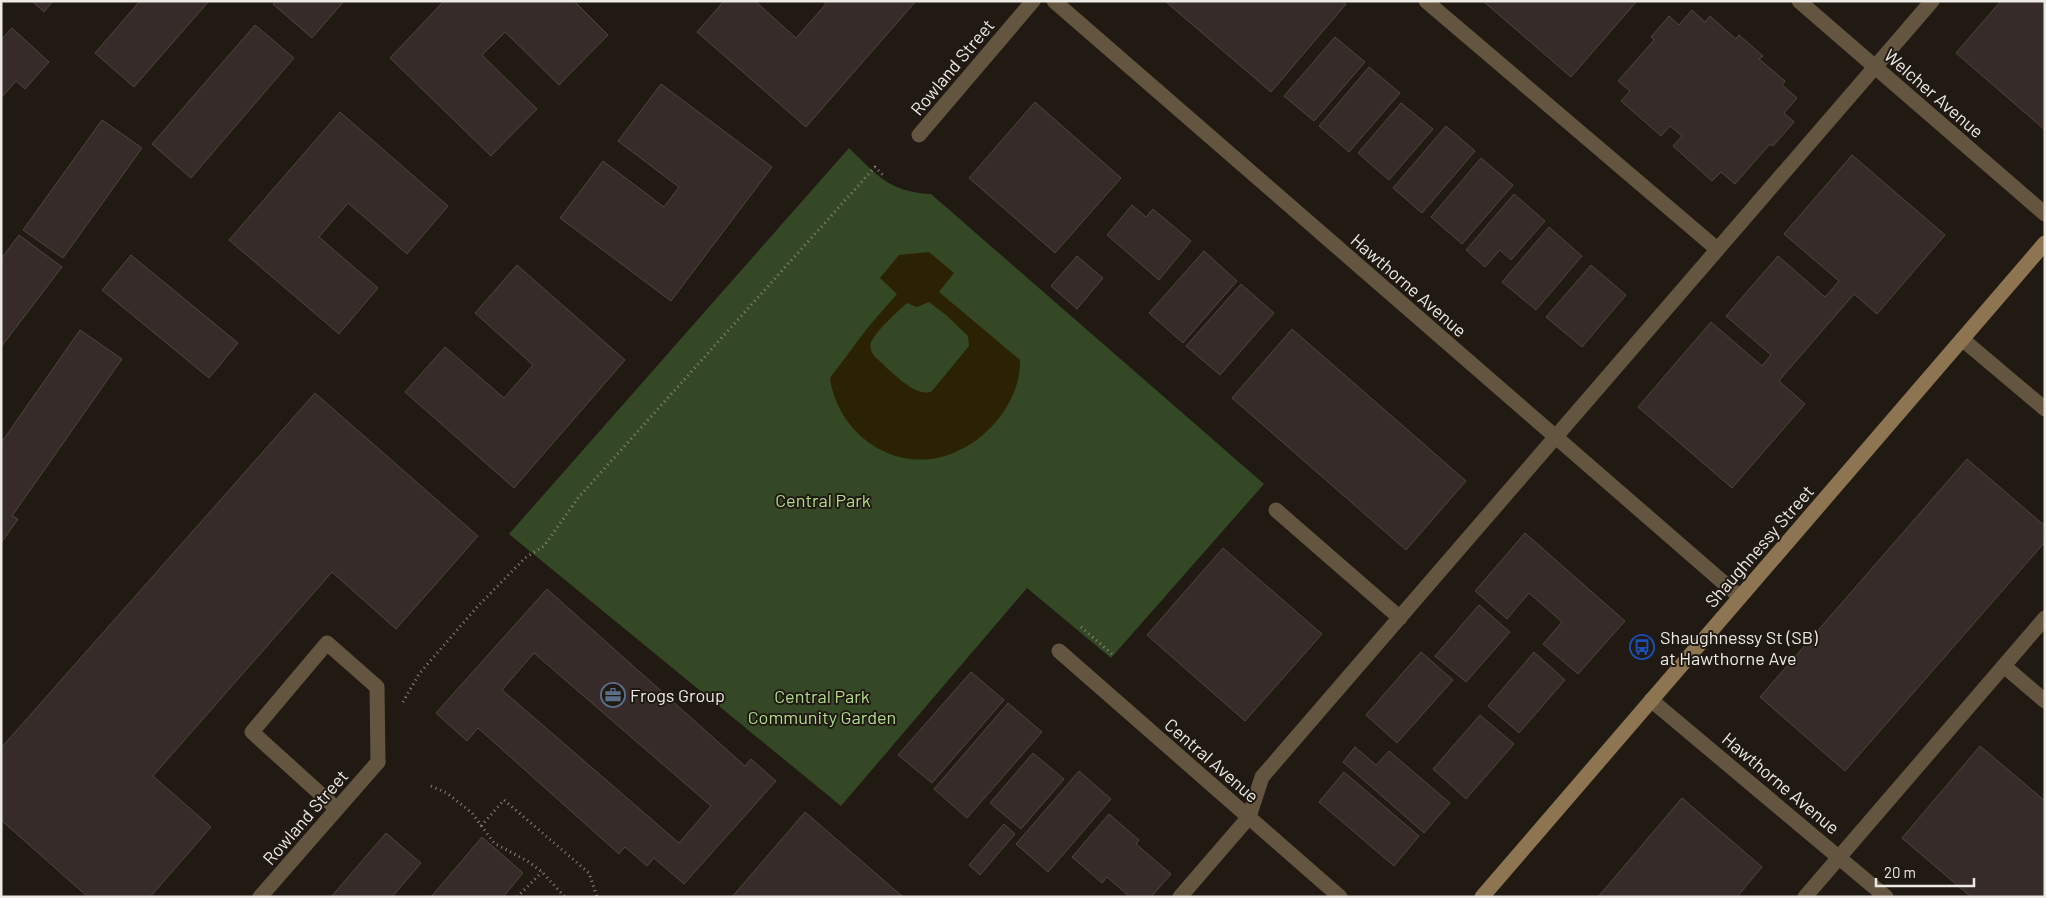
<svg xmlns="http://www.w3.org/2000/svg" width="2046" height="898" viewBox="0 0 2046 898" font-family="Barlow,sans-serif">
<rect width="100%" height="100%" fill="#201a13"/>
<path fill="#354825" d="M849 148C877 175 889 192 931 194L1264 484 1111 658 1027 588 841 806 509 534Z"/>
<path fill="#2a2202" fill-rule="evenodd" d="M929 252 954 273 939 292 1020 360C1021 405 981 449 937 458 885 468 837 429 830 378L869 326 897 294 880 278 899 255ZM929 302 946 315 968 336 969 346 932 391C916 400 887 367 875 357 872 353 869 348 871 342 878 329 896 313 907 303L917 307Z"/>
<g fill="#362b28" stroke="#504541" fill-rule="evenodd">
<polygon points="32,1 53,1 44,12"/>
<polygon points="140,1 209,1 134,87 95,53"/>
<polygon points="276,1 344,1 312,38 273,4"/>
<polygon points="444,1 574,1 608,35 559,85 505,32 482,55 537,109 491,156 390,58"/>
<polygon points="724,1 755,1 796,38 826,4 823,1 916,1 806,127 697,32"/>
<polygon points="1165,1 1343,1 1346,4 1271,92"/>
<polygon points="1483,1 1637,1 1571,77"/>
<polygon points="2001,1 2045,1 2045,130 1956,53"/>
<polygon points="1692,10 1705,22 1710,16 1736,39 1739,35 1763,56 1759,59 1785,81 1782,85 1797,98 1784,113 1794,122 1773,146 1770,144 1735,184 1721,172 1712,181 1673,146 1682,136 1670,126 1661,136 1621,101 1630,91 1618,81 1654,40 1651,37 1669,16 1679,25"/>
<polygon points="255,25 294,58 191,178 152,144"/>
<polygon points="12,28 49,62 25,89 16,81 1,98 1,40"/>
<polygon points="1335,37 1365,62 1314,121 1284,96"/>
<polygon points="1369,67 1400,93 1349,152 1319,126"/>
<polygon points="661,84 772,167 671,301 560,218 603,161 664,207 679,187 618,141"/>
<polygon points="1035,102 1121,178 1055,253 969,178"/>
<polygon points="1401,103 1433,129 1389,180 1358,153"/>
<polygon points="340,112 448,206 407,254 348,203 319,237 378,288 339,334 229,240"/>
<polygon points="102,120 142,148 63,258 23,230"/>
<polygon points="1446,126 1475,151 1422,213 1393,188"/>
<polygon points="1852,155 1945,235 1877,314 1854,294 1789,369 1779,381 1805,404 1732,488 1638,407 1711,322 1762,366 1771,355 1726,316 1778,256 1825,297 1839,281 1784,234"/>
<polygon points="1481,158 1513,185 1462,244 1431,217"/>
<polygon points="1514,194 1545,221 1511,260 1500,250 1485,267 1466,250"/>
<polygon points="1132,205 1146,217 1153,209 1191,241 1159,280 1107,235"/>
<polygon points="1549,227 1582,256 1536,310 1502,282"/>
<polygon points="19,235 62,267 1,347 1,259"/>
<polygon points="1204,251 1237,281 1183,343 1149,313"/>
<polygon points="131,255 238,343 209,378 102,290"/>
<polygon points="1077,256 1103,278 1077,309 1051,286"/>
<polygon points="517,265 625,360 514,488 405,392 445,347 504,398 533,365 475,313"/>
<polygon points="1591,265 1626,295 1582,347 1546,317"/>
<polygon points="1241,284 1274,313 1220,375 1186,346"/>
<polygon points="1292,329 1466,481 1406,550 1232,398"/>
<polygon points="80,330 122,359 12,516 18,519 1,543 1,443"/>
<polygon points="315,393 478,536 396,629 332,572 153,776 211,827 150,897 88,897 1,820 1,748"/>
<polygon points="1967,459 2045,526 2045,542 1845,771 1760,697"/>
<polygon points="1525,533 1625,621 1578,674 1543,644 1562,622 1529,593 1507,619 1475,591"/>
<polygon points="1223,548 1322,634 1245,721 1147,635"/>
<path d="M547 589 745 766 751 759 776 781 684 884 654 858 647 866 625 847 619 854 478 728 467 741 436 713ZM534 653 711 806 679 843 502 690Z"/>
<polygon points="1479,605 1510,632 1466,682 1435,656"/>
<polygon points="1421,652 1453,680 1397,743 1366,715"/>
<polygon points="1534,652 1565,680 1519,733 1488,706"/>
<polygon points="971,672 1004,700 932,783 898,755"/>
<polygon points="1008,703 1042,732 967,818 934,789"/>
<polygon points="1480,715 1514,744 1466,799 1433,769"/>
<polygon points="1980,746 2045,801 2045,897 1971,897 1902,838"/>
<polygon points="1355,747 1376,765 1389,751 1450,803 1424,833 1343,762"/>
<polygon points="1033,753 1064,779 1021,829 990,803"/>
<polygon points="1079,771 1111,799 1048,872 1016,844"/>
<polygon points="1344,772 1419,836 1394,866 1319,802"/>
<polygon points="1682,798 1762,867 1737,897 1598,897"/>
<polygon points="805,812 903,897 732,897"/>
<polygon points="1109,814 1139,840 1136,844 1171,874 1151,897 1130,897 1107,877 1102,883 1072,857"/>
<polygon points="1004,824 1015,834 980,875 969,865"/>
<polygon points="386,833 421,863 392,897 331,897"/>
<polygon points="482,837 523,873 503,897 431,897"/>
</g>
<g fill="none" stroke-linecap="round" stroke-linejoin="round">
<g stroke="#8b8680" stroke-width="3" stroke-dasharray="1 4" stroke-linecap="butt">
<polyline points="1081,627 1112,654"/>
<polyline points="403,702 419,674 477,607 525,558 544,546 578,498 875,167 883,175"/>
<polyline points="431,786 447,793 472,813 494,843 529,862 542,872 565,897"/>
<polyline points="481,826 504,800 589,873 597,897"/>
<polyline points="517,897 542,872"/>
</g>
<g stroke="#63553f" stroke-width="15">
<polyline points="1426,1 1717,249"/>
<polyline points="1276,510 1400,618"/>
<polyline points="2004,666 2045,701"/>
<polyline points="337,809 252,732 327,643 377,687 378,762"/>
<polyline points="1180,897 1249,817 1262,777 1932,1"/>
<polyline points="1805,897 2045,618"/>
</g>
<g stroke="#63553f" stroke-width="15">
<polyline points="1054,1 1740,597"/>
<polyline points="1799,1 2045,214"/>
<polyline points="919,135 1033,1"/>
<polyline points="1962,339 2045,409"/>
<polyline points="1059,651 1340,897"/>
<polyline points="1651,700 1886,897"/>
<polyline points="260,897 378,762"/>
</g>
<polyline stroke="#8d7552" stroke-width="15" points="1482,897 2045,243"/>
</g>
<defs>
<symbol id="bus-ring" viewBox="-11 -11 22 22"><circle r="9.5" fill="#201a13" stroke="#1a4fb4" stroke-width="1.5"/><path d="M-5-6H5V4H4V6H2V4H-2V6H-4V4H-5ZM-3.5-4V0h7V-4ZM-3.5 1.2v1.5H-2V1.2ZM2 1.2v1.5H3.5V1.2Z" fill="#1a4fb4"/></symbol>
<symbol id="office-ring" viewBox="-11 -11 22 22"><circle r="9.5" fill="#201a13" stroke="#5c6f8a" stroke-width="1.5"/><path d="M-6-3h4V-5.5h4V-3h4V5H-6ZM-1-4.5V-3h2v-1.5ZM-6 0V1H6V0Z" fill="#5c6f8a"/></symbol>
</defs>
<g fill-rule="evenodd">
<use href="#bus-ring" x="1628" y="633" width="28" height="28"/>
<use href="#office-ring" x="599" y="681" width="28" height="28"/>
</g>
<g text-anchor="middle" dominant-baseline="central" stroke-width="4" stroke-linejoin="round" paint-order="stroke">
<g font-size="18" fill="#ede9e4" stroke="#201a13">
<text transform="translate(952 67) rotate(-50)">Rowland Street</text>
<text transform="translate(1934 93) rotate(41)">Welcher Avenue</text>
<text transform="translate(1409 285) rotate(41)">Hawthorne Avenue</text>
<text transform="translate(1759 546) rotate(-49)">Shaughnessy Street</text>
<text transform="translate(1212 760) rotate(41)">Central Avenue</text>
<text transform="translate(1781 783) rotate(40)">Hawthorne Avenue</text>
<text transform="translate(305 817) rotate(-49)">Rowland Street</text>
</g>
<g font-size="18" fill="#b1dd8d" stroke="#201a13">
<text x="823" y="500">Central Park</text>
<text x="822" y="696">Central Park<tspan x="822" dy="21">Community Garden</tspan></text>
</g>
<g font-size="18" fill="#ede9e4" stroke="#201a13" text-anchor="start">
<text x="1660" y="637">Shaughnessy St (SB)<tspan x="1660" dy="21">at Hawthorne Ave</tspan></text>
<text x="630" y="695">Frogs Group</text>
</g>
</g>
<rect width="2046" height="898" fill="none" stroke="#ede9e4" stroke-width="5"/>
<path d="M1876 878v8h98v-8" fill="none" stroke="#ede9e4" stroke-width="2.5"/>
<text x="1884" y="878" font-size="15" fill="#ede9e4" stroke="#201a13" stroke-width="4" paint-order="stroke">20 m</text>
</svg>
